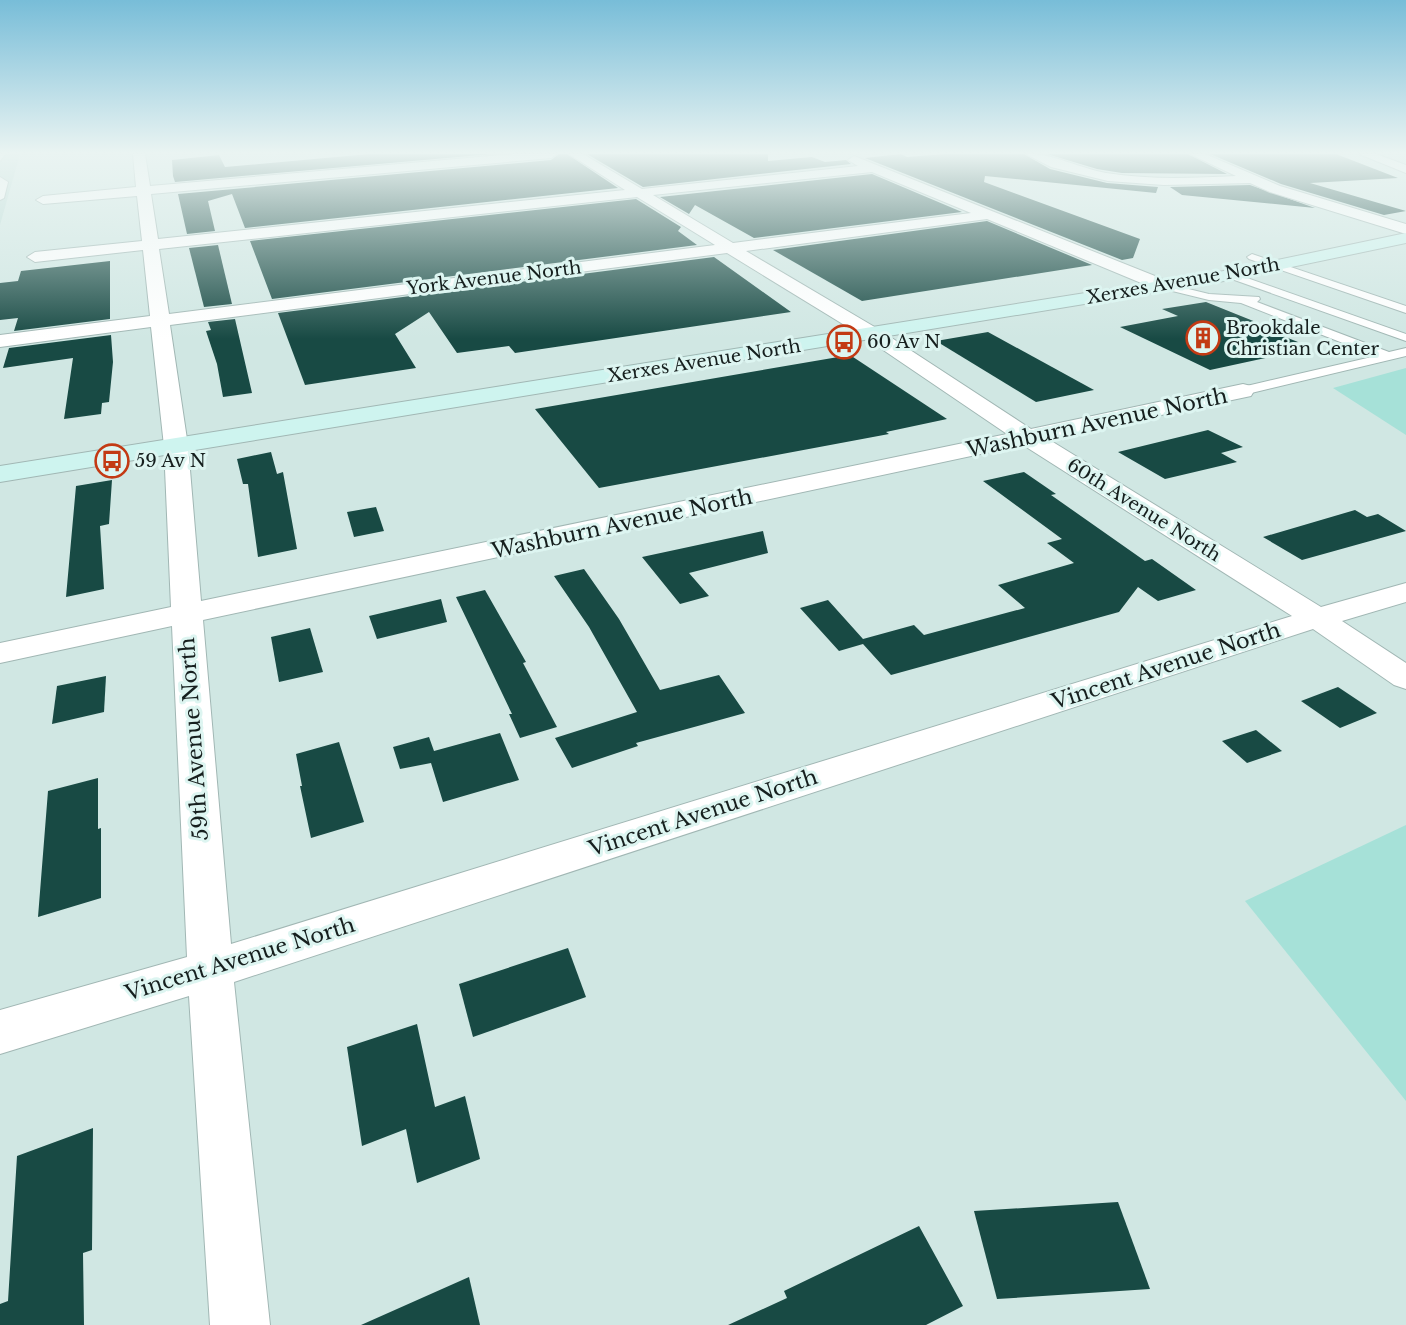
<svg xmlns="http://www.w3.org/2000/svg" width="1406" height="1325" viewBox="0 0 1406 1325" font-family="'Libre Baskerville',serif">
<rect width="100%" height="100%" fill="#d0e7e3"/>
<polygon fill="#badad5" points="0,154 20,154 0,225"/>
<g fill="#a6e1d8">
<polygon points="1406,368 1406,435 1333,388"/>
<polygon points="1406,825 1406,1101 1245,901"/>
</g>
<g fill="#184a44">
<polygon points="369,154 492,154 175,182 173,176 172,160 219,155 225,167"/>
<polygon points="559,154 567,154 618,188 245,228 232,194 208,201 215,231 187,234 178,194 551,160"/>
<polygon points="587,154 768,154 768,161 812,157 825,162 846,160 851,164 643,187"/>
<polygon points="901,154 907,157 944,154 1024,154 1050,169 1107,183 1158,187 1156,193 985,176 984,182 1140,239 1133,258 1122,260 865,158"/>
<polygon points="1047,154 1188,154 1227,174 1122,173 1097,169"/>
<polygon points="1210,154 1336,154 1398,178 1310,183 1406,211 1384,215 1281,184"/>
<polygon points="872,174 962,212 754,238 695,205 689,214 660,197"/>
<polygon points="1250,185 1315,208 1182,195 1170,187"/>
<polygon points="636,199 681,227 678,231 697,245 272,299 250,241"/>
<polygon points="987,221 1092,265 862,301 773,250"/>
<polygon points="218,245 232,304 204,307 189,248"/>
<polygon points="714,257 791,312 515,353 509,346 457,353 429,312 395,334 416,368 305,385 278,313"/>
<polygon points="110,261 110,319 14,331 18,318 0,320 0,283 18,281 21,271"/>
<polygon points="1206,302 1281,332 1275,333 1298,342 1255,351 1270,357 1210,370 1120,327 1178,316 1162,309"/>
<polygon points="235,319 252,393 223,397 217,364 206,331 211,330 208,322"/>
<polygon points="988,332 1094,390 1036,402 936,341"/>
<polygon points="111,335 113,362 109,402 102,403 101,414 64,419 73,358 3,368 9,348"/>
<polygon points="850,355 947,419 886,432 889,434 599,488 535,409"/>
<polygon points="1208,430 1243,447 1221,453 1237,462 1165,479 1118,452"/>
<polygon points="271,452 277,474 283,472 297,549 258,557 248,484 243,484 237,459"/>
<polygon points="1024,472 1056,494 1051,495 1145,561 1152,559 1196,590 1158,601 1138,587 1119,612 891,675 863,644 839,651 800,608 828,600 863,639 914,625 924,635 1025,608 998,585 1074,563 1047,543 1062,539 983,481"/>
<polygon points="112,480 109,524 100,526 104,589 66,597 76,486"/>
<polygon points="376,507 384,531 354,537 347,512"/>
<polygon points="1355,510 1367,517 1378,514 1406,531 1302,560 1263,537"/>
<polygon points="763,531 768,553 689,573 709,596 680,604 642,557"/>
<polygon points="584,569 619,619 660,690 719,675 745,713 636,743 638,746 572,768 555,738 637,712 589,627 554,576"/>
<polygon points="485,590 526,662 523,663 557,727 520,738 509,714 512,714 456,597"/>
<polygon points="441,599 447,622 377,639 369,616"/>
<polygon points="310,628 323,672 279,682 271,637"/>
<polygon points="106,676 104,712 52,724 57,686"/>
<polygon points="1338,687 1377,713 1340,728 1301,701"/>
<polygon points="1256,730 1282,751 1247,763 1222,741"/>
<polygon points="500,733 519,780 443,802 431,763 400,769 393,747 429,737 434,751"/>
<polygon points="339,742 364,822 311,838 300,786 302,786 296,754"/>
<polygon points="98,778 98,829 101,828 101,898 38,917 48,791"/>
<polygon points="568,948 586,997 473,1037 459,984"/>
<polygon points="417,1024 435,1107 465,1096 480,1159 417,1183 406,1129 362,1146 347,1047"/>
<polygon points="93,1128 92,1250 83,1253 84,1325 0,1325 0,1304 8,1301 17,1156"/>
<polygon points="1118,1202 1150,1289 997,1299 974,1211"/>
<polygon points="919,1226 963,1306 926,1325 728,1325 787,1298 784,1291"/>
<polygon points="469,1277 480,1325 361,1325"/>
</g>
<g fill="none" stroke-linecap="round" stroke-linejoin="round">
<defs>
<g id="lane">
<polygon points="0,154 5,154 0,161"/>
<polygon points="0,177 8,182 4,198 0,200"/>
<polygon points="1252,254 1406,306 1406,313 1249,259 1247,257"/>
<polygon points="1230,272 1406,334 1406,341 1226,277 1225,275"/>
<polygon points="1164,283 1209,294 1259,297 1260,299 1257,302 1389,352 1406,348 1406,356 1243,395 1238,394 1238,388 1376,356 1241,303 1209,300 1160,288 1159,286"/>
</g>
<g id="street">
<path d="M133 154H145L150 186 514 154H557L551 158 151 194 158 239 625 190 569 154H583L642 189 858 166 848 160 854 156 1170 282 1173 286 1170 290H1158L987 219 746 251 878 329 1031 429 1243 384 1251 386 1254 391 1251 396 1048 439 1321 607 1406 583V602L1342 621 1406 663V689L1394 685 1313 629 234 982 270 1325H210L189 996 0 1054V1010L187 957 172 626 0 663V643L171 607 164 446 151 327 0 347V335L150 316 143 250 35 262 27 257 35 252 142 241 137 196 43 204 36 200 43 196 136 187ZM872 172 971 213 733 243 653 195ZM637 197 715 245 169 314 159 249ZM727 253 864 337 1007 434 201 601 188 446 170 325ZM1023 445 1292 616 231 944 203 620Z"/>
<path d="M1026 154C1049 152 1081 169 1106 173 1149 180 1193 178 1236 176L1190 154H1205L1280 186 1406 224V234L1270 192 1250 183 1164 185 1108 181 1051 167Z"/>
<polygon points="1359,154 1376,154 1406,165 1406,173"/>
</g>
<polygon id="secondary" points="1406,233 1406,243 1230,280 0,482 0,466 1230,270"/>
</defs>
<use href="#lane" stroke="#a1b7b4" stroke-width="2"/>
<use href="#street" stroke="#a1b7b4" stroke-width="2"/>
<use href="#secondary" stroke="#a1b7b4" stroke-width="2"/>
<use href="#lane" fill="#fff" fill-rule="evenodd"/>
<use href="#street" fill="#fff" fill-rule="evenodd"/>
<use href="#secondary" fill="#cef4ef" fill-rule="evenodd"/>
</g>
<linearGradient id="sky" x2="0" y2="1"><stop stop-color="#78bdd8"/><stop offset="0.45" stop-color="#eaf4f2"/><stop offset="1" stop-color="#eaf4f2" stop-opacity="0"/></linearGradient>
<rect width="1406" height="339" fill="url(#sky)"/>
<defs>
<symbol id="building-ring" viewBox="-11 -11 22 22"><circle r="9.5" fill="#ddf5f1" stroke="#c33a14" stroke-width="1.5"/><path d="M-4-6H4V6H1V3H-1V6H-4ZM-2.5-4.3h1.7v1.8h-1.7ZM.8-4.3h1.7v1.8H.8ZM-2.5-1h1.7V.8h-1.7ZM.8-1h1.7V.8H.8Z" fill="#c33a14"/></symbol>
<symbol id="bus-ring" viewBox="-11 -11 22 22"><circle r="9.5" fill="#ddf5f1" stroke="#c33a14" stroke-width="1.5"/><path d="M-5-6H5V4H4V6H2V4H-2V6H-4V4H-5ZM-3.5-4V0h7V-4ZM-3.5 1.2v1.5H-2V1.2ZM2 1.2v1.5H3.5V1.2Z" fill="#c33a14"/></symbol>
</defs>
<g fill-rule="evenodd">
<use href="#building-ring" x="1184" y="319" width="38" height="38"/>
<use href="#bus-ring" x="825" y="323" width="38" height="38"/>
<use href="#bus-ring" x="93" y="442" width="38" height="38"/>
</g>
<g text-anchor="middle" dominant-baseline="central" stroke-width="6" stroke-linejoin="round" paint-order="stroke">
<g font-size="18" fill="#161f1e" stroke="#ddf5f1">
<text transform="translate(494 278) rotate(-7)">York Avenue North</text>
<text transform="translate(1183 281) rotate(-10)">Xerxes Avenue North</text>
<text transform="translate(704 361) rotate(-9)">Xerxes Avenue North</text>
<text transform="translate(1144 510) rotate(32)">60th Avenue North</text>
</g>
<g font-size="18" fill="#161f1e" stroke="#ddf5f1" text-anchor="start">
<text x="1226" y="328">Brookdale<tspan x="1226" dy="21">Christian Center</tspan></text>
<text x="867" y="342">60 Av N</text>
<text x="135" y="461">59 Av N</text>
</g>
<g font-size="21" fill="#161f1e" stroke="#ddf5f1">
<text transform="translate(1097 423) rotate(-12)">Washburn Avenue North</text>
<text transform="translate(622 524) rotate(-12)">Washburn Avenue North</text>
<text transform="translate(1166 666) rotate(-18)">Vincent Avenue North</text>
<text transform="translate(194 739) rotate(-94)">59th Avenue North</text>
<text transform="translate(703 813) rotate(-18)">Vincent Avenue North</text>
<text transform="translate(240 959) rotate(-17)">Vincent Avenue North</text>
</g>
</g>
</svg>
